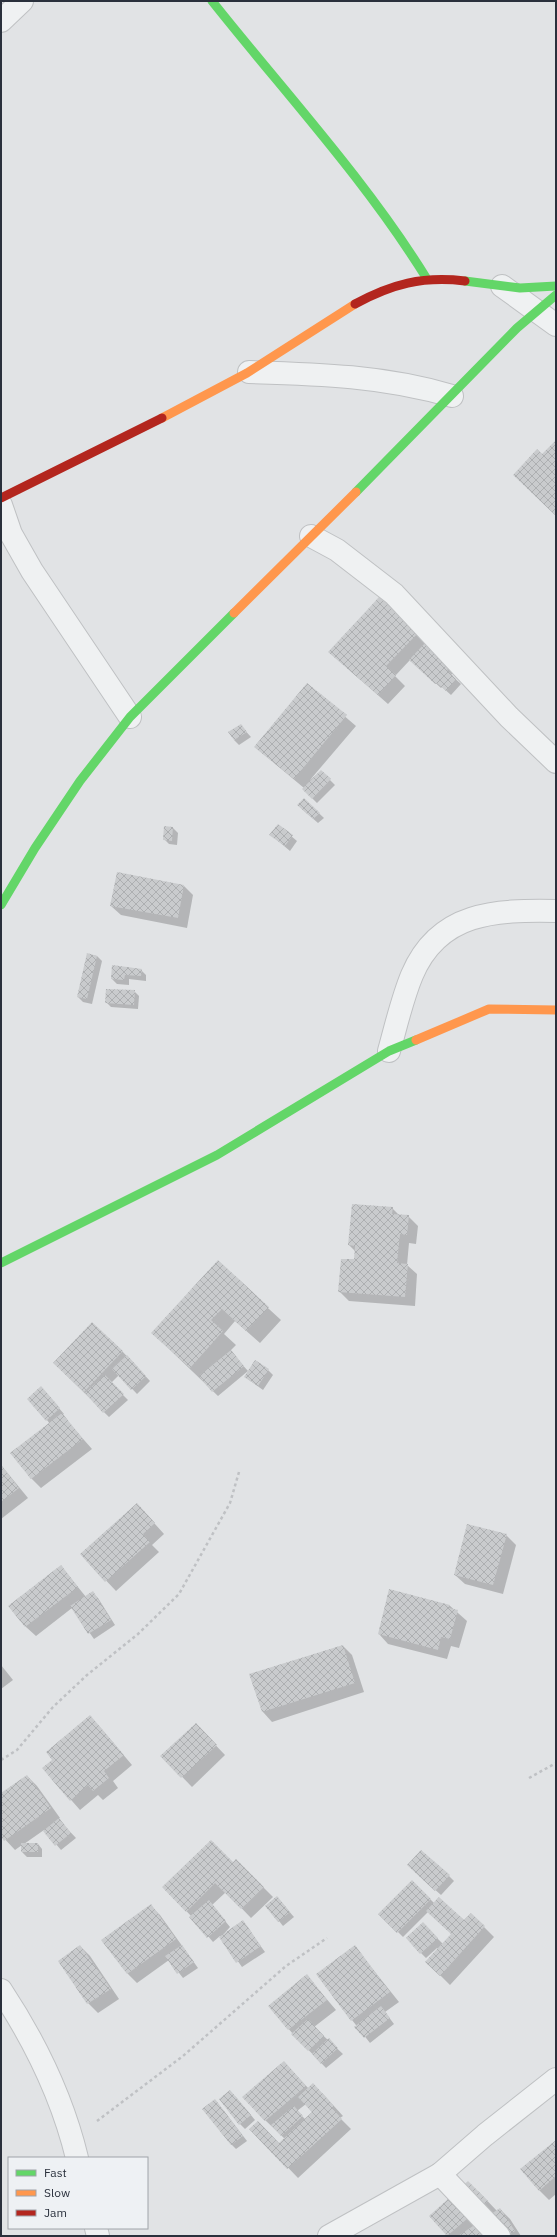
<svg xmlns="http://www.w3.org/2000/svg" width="557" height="2237" viewBox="0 0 557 2237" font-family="'IBM Plex Sans',sans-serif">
<defs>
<pattern id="building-cross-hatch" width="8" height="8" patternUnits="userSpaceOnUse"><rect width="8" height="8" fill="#c9cbcd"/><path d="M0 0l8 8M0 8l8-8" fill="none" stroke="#adafb1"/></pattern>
</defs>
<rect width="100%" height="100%" fill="#e1e3e5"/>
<g fill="#0003" fill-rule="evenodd">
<polygon points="382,596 456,671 451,675 461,684 451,695 442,687 441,688 410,660 395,676 405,686 388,704 339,661"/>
<polygon points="307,684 356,726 310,780 321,771 335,785 317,803 303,789 304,788 255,747"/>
<polygon points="241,726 251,737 239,745 234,740"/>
<polygon points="304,799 324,818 318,823 303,810"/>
<polygon points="278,825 297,841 290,851 271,835"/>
<polygon points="165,827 173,828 178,833 177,845 169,844 164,839"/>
<polygon points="184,886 193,895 187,928 121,915 111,906"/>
<polygon points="88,954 97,956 102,961 92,1004 83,1002 78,997"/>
<polygon points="113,966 141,970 146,975 146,981 129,979 129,985 117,984 112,979"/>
<polygon points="134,991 139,996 138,1009 111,1007 106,1002"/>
<polygon points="392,1208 400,1216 408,1216 418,1226 416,1244 409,1243 407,1265 417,1274 415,1306 349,1301 339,1291 355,1260 355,1251 349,1245"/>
<polygon points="218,1262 281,1320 260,1343 235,1321 224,1334 236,1345 230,1351 248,1371 218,1396 166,1346"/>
<polygon points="122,1351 150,1381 137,1394 119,1375 111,1383 128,1400 109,1417 64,1373"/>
<polygon points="268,1370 273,1375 263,1390 245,1377"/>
<polygon points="46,1393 64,1414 62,1415 92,1449 41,1488 31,1478 50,1424 47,1420"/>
<polygon points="1,1465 28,1498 1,1519"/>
<polygon points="146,1514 164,1534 152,1545 159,1552 116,1591 81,1554"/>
<polygon points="506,1535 516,1545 503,1594 465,1584 455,1575"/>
<polygon points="61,1566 86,1597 93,1593 98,1598 115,1625 94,1639 72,1608 36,1636 26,1627 9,1606"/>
<polygon points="449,1605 467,1621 459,1648 451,1646 447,1659 388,1644 379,1634"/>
<polygon points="343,1646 352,1655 364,1692 272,1722 263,1712 251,1675"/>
<polygon points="1,1665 13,1680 1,1689"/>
<polygon points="99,1726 132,1765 113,1781 118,1788 103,1800 98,1795 80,1810 43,1768"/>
<polygon points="205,1734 225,1755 192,1787 162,1756"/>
<polygon points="27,1776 37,1786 60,1818 58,1819 76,1838 61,1850 44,1830 24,1844 38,1844 42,1849 42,1857 27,1857 22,1852 22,1845 15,1850 1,1835 1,1794"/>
<polygon points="236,1860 273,1897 251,1918 226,1892 212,1905 230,1927 222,1936 243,1922 265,1952 242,1967 220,1936 213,1942 191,1916 164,1887 233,1863"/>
<polygon points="413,1870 449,1876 454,1881 441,1895"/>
<polygon points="412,1881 434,1903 464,1921 471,1914 494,1937 450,1985 436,1971 438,1949 437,1948 426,1958 421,1953 428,1929 443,1944 452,1934 428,1912 403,1937 380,1914"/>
<polygon points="281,1902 294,1917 283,1926 279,1921"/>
<polygon points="151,1906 160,1915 198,1968 183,1978 169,1960 137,1983 128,1974 103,1940"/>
<polygon points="80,1946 90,1956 119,1999 98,2013 88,2003 59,1961"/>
<polygon points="355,1947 399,2002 385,2012 394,2024 370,2043 352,2020"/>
<polygon points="307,1976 336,2010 314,2027 343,2054 326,2068 293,2034 269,2006"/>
<path d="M284 2062 309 2089 323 2094 343 2116 340 2118 351 2129 298 2178 251 2129 279 2144 285 2139 265 2120ZM306 2104 314 2112 306 2120 297 2111Z"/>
<polygon points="235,2096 255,2120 245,2129 240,2124"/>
<polygon points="220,2106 247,2141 236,2149 231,2144"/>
<polygon points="556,2141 556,2194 549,2200 539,2190"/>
<polygon points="478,2191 497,2211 500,2209 510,2219 521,2236 449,2236 431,2217"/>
</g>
<g fill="url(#building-cross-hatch)">
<polygon points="556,440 556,516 513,475 537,449 542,454"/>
<polygon points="382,594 421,630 386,666 396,675 378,695 328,652"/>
<polygon points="426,642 452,665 447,670 456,679 446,691 437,683 435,684 409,660"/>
<polygon points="307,683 347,715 294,779 254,747"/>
<polygon points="241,724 247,732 234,740 228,732"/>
<polygon points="321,770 331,779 312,799 302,789"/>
<polygon points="304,798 320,813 313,819 297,805"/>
<polygon points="278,824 293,835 285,846 269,835"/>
<polygon points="164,826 173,827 172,841 163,840"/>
<polygon points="117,872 184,885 178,918 110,906"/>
<polygon points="87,953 97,956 87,999 77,997"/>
<polygon points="112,965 142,969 141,976 125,975 124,980 111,979"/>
<polygon points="106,989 135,990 134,1005 105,1003"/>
<polygon points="352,1204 393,1207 392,1214 409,1215 407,1235 400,1234 397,1263 408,1264 405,1297 338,1292 341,1259 354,1259 355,1246 348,1245"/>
<polygon points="218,1260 269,1307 246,1331 222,1309 211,1320 223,1331 190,1368 151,1333"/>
<polygon points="92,1322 123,1351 84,1392 53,1363"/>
<polygon points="231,1350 244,1366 212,1392 199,1376"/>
<polygon points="127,1355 146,1376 131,1390 112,1369"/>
<polygon points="255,1360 269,1369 258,1386 244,1377"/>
<polygon points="105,1375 124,1394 103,1413 85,1393"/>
<polygon points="41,1386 60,1408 46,1421 27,1399"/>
<polygon points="62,1413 83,1439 31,1479 10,1453"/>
<polygon points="1,1465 19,1488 1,1502"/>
<polygon points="137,1503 155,1523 143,1534 150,1542 105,1582 80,1554"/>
<polygon points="467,1524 507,1534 493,1585 454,1575"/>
<polygon points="61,1565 78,1587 25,1627 8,1606"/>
<polygon points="389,1589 450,1605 449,1608 458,1610 450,1639 441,1637 438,1650 378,1634"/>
<polygon points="93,1591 111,1620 88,1634 70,1606"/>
<polygon points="343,1645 355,1683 262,1712 249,1674"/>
<polygon points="90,1715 124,1755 104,1771 109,1778 93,1791 88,1785 70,1801 42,1768 52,1760 46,1752"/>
<polygon points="196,1723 217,1745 181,1778 160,1756"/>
<polygon points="27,1775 51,1808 4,1841 1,1837 1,1793"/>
<polygon points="59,1818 71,1833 55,1846 43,1831"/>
<polygon points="211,1840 233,1862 236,1859 264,1887 241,1909 215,1883 186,1912 162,1887"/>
<rect x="21" y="1843" width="17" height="9"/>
<polygon points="421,1850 450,1875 435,1891 407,1865"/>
<polygon points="412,1880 431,1899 397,1933 378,1914"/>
<polygon points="277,1896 290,1912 278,1922 265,1906"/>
<polygon points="439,1897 464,1920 471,1913 485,1926 440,1976 425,1962 451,1934 426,1911"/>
<polygon points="209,1900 226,1921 207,1938 189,1917"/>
<polygon points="151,1904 176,1939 127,1974 101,1940"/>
<polygon points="243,1920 261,1946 236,1963 219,1937"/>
<polygon points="423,1922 438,1938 420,1954 406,1938"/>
<polygon points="80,1945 111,1989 87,2004 58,1961"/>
<polygon points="182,1945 194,1962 177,1974 165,1956"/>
<polygon points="355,1945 390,1992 351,2021 316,1974"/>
<polygon points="307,1974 327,2000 288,2030 268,2006"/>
<polygon points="381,2006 390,2018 364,2038 354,2027"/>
<polygon points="308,2019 324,2036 308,2051 291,2034"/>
<polygon points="329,2038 338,2048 321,2064 312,2054"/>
<polygon points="284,2061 306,2086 265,2121 242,2097"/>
<polygon points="313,2083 334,2106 332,2108 342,2119 287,2169 249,2129 258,2121 279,2143 312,2112 298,2097"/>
<polygon points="230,2090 251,2115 239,2125 219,2099"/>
<polygon points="215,2099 243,2136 231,2145 202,2109"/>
<polygon points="294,2106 303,2116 281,2136 271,2125"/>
<polygon points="556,2140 556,2176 539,2191 520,2169"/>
<polygon points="468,2181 488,2201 447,2236 429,2216"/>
<polygon points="500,2208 515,2231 507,2236 458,2236"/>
</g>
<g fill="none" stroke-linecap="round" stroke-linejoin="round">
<defs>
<g id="street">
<polyline points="1,21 22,1"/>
<polyline points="502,286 556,325"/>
<path d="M249 372C319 374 385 376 452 396"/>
<polyline points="1,505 11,534 32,571 130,717"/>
<polyline points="311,536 337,550 394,594 509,717 556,762"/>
<path d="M389 1051C396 1026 402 999 412 975 439 911 496 910 556 911"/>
<path d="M1 1990C36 2043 62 2096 77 2158"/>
<polyline points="440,2174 499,2236"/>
<polyline points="96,2228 98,2236"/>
<polyline points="329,2236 440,2174 485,2135 556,2079"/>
</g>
</defs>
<use href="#street" stroke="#bfc1c3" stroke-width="24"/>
<g stroke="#bfc1c4" stroke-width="2.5" stroke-dasharray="3 3" stroke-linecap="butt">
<polyline points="1,1760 17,1750 53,1707 87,1675 138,1634 179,1594 230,1503 239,1472"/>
<polyline points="529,1778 556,1763"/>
<polyline points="97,2121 183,2056 286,1966 327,1938"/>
</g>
<use href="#street" stroke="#eff1f2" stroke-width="22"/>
<g stroke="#63d668" stroke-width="9">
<path d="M212 1C285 93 365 179 427 279"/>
<polyline points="465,281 520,288 556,286"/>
<polyline points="356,492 517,328 556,295"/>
<polyline points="1,905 35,848 80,781 130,717 234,613"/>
<polyline points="1,1263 217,1155 389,1051 416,1040"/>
</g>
<g stroke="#ff974d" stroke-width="9">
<polyline points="162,418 247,373 355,304"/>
<polyline points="234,613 356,492"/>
<polyline points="416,1040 489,1009 556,1010"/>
</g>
<g stroke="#b3261e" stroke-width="9">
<path d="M355 304C392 284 422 276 465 281"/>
<polyline points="1,498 162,418"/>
</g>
</g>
<rect width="557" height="2237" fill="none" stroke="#2a303c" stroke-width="4"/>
<rect x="8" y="2157" width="140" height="72" fill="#eef1f4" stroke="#a0a4aa"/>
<rect x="16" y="2170" width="20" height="6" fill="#63d668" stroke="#a0a4aa"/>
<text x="44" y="2177" font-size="12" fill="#2a303c">Fast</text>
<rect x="16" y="2190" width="20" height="6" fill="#ff974d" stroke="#a0a4aa"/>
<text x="44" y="2197" font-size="12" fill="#2a303c">Slow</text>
<rect x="16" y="2210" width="20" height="6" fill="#b3261e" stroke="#a0a4aa"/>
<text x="44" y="2217" font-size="12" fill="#2a303c">Jam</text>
</svg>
